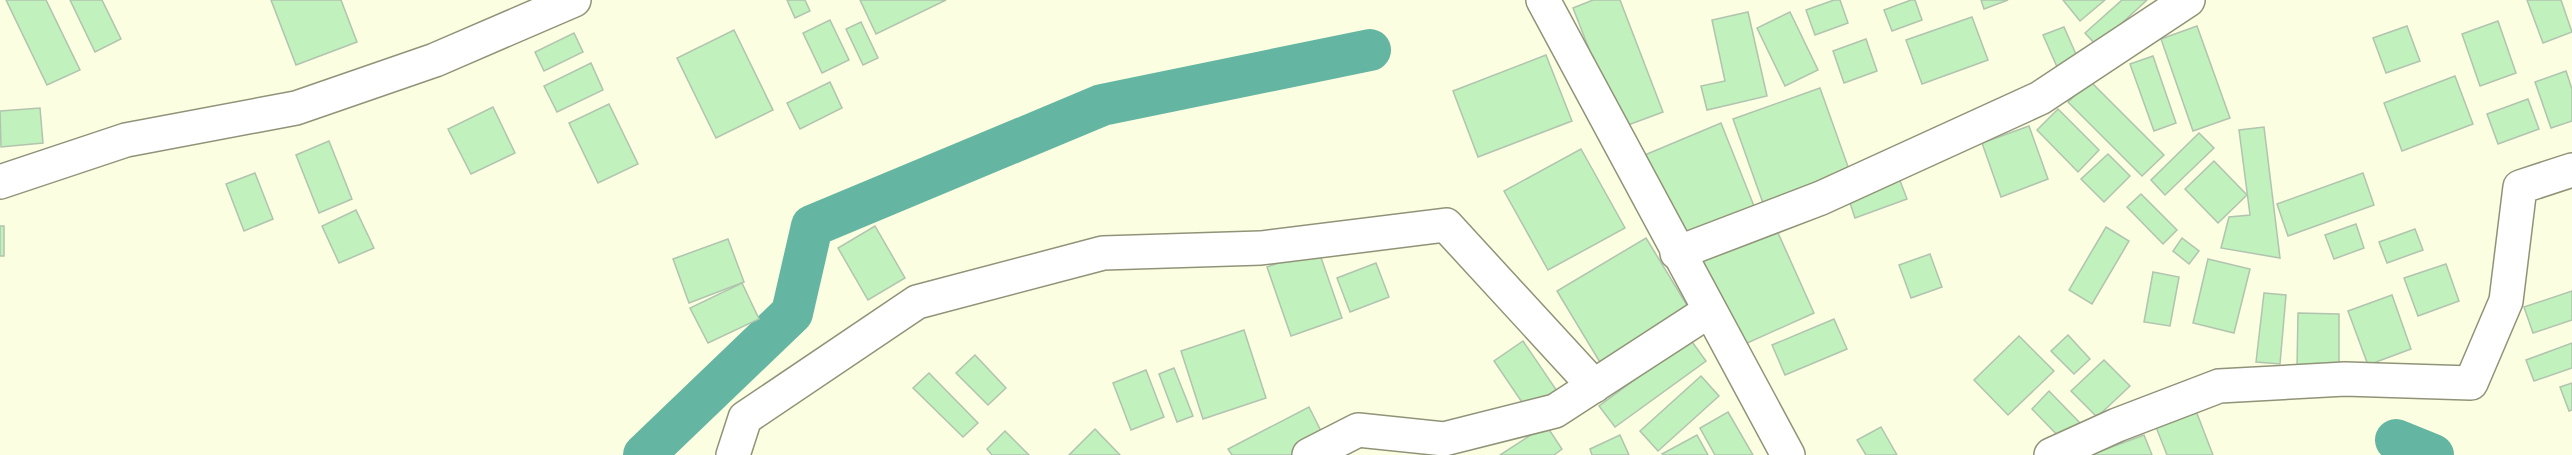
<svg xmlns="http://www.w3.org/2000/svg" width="2572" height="455" viewBox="0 0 2572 455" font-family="Montserrat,sans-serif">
<rect width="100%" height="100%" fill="#fcfee2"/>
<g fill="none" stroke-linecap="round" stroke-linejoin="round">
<g stroke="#64b5a2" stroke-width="42">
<polyline points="2396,440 2433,455"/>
<polyline points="644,455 792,313 812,226 1102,105 1370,50"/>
</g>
</g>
<g fill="#c1f1bd" stroke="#b1c4af" stroke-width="1.5">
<polygon points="6,0 46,0 80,70 47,85"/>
<polygon points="70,0 102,0 121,39 95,52"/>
<polygon points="271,0 341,0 357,42 296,65"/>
<polygon points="787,0 805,0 810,11 795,18"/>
<polygon points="860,0 946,0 876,34"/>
<polygon points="1593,0 1620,0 1663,112 1620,128 1573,8"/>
<polygon points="1834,0 1840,0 1848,23 1815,35 1806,10"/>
<polygon points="1911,0 1915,0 1922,20 1892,31 1884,10"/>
<polygon points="1981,0 2008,0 1984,9"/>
<polygon points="2063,0 2105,0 2080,21"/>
<polygon points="2122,0 2147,0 2097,46 2085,33"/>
<polygon points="2527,0 2561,0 2572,32 2543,43"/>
<polygon points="1748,12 1767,96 1707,110 1701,86 1725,81 1712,20"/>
<polygon points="1790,12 1818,70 1785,86 1757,28"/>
<polygon points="1972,17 1988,60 1922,84 1906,40"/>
<polygon points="830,20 849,60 822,73 803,33"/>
<polygon points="2498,21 2516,73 2480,86 2462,34"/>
<polygon points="861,22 878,58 863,65 846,29"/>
<polygon points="2197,26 2230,118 2193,131 2161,39"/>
<polygon points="2407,26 2420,61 2386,73 2373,38"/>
<polygon points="2064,27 2079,61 2058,69 2043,35"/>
<polygon points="734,30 773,110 716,138 677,58"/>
<polygon points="574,33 583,52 544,71 535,52"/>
<polygon points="1866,39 1877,71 1844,83 1833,51"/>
<polygon points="1546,55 1572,121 1478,157 1453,91"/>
<polygon points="2153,56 2176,123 2154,131 2130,64"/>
<polygon points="591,63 603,90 557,112 544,86"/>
<polygon points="2566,71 2572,89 2572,121 2551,128 2535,82"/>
<polygon points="2455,76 2473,124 2402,151 2384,103"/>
<polygon points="2090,81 2164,155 2142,176 2068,102"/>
<polygon points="830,82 842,108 800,129 787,103"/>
<polygon points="1820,88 1851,175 1764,206 1733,119"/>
<polygon points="2528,99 2539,129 2498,144 2487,114"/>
<polygon points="609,104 638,164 598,183 569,123"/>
<polygon points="493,107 515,153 471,174 448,129"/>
<polygon points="40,108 43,143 1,147 0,111"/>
<polygon points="2058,109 2099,150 2078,172 2037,130"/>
<polygon points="1721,123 1756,211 1675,244 1640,157"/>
<polygon points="2029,126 2048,179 2001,197 1982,143"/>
<polygon points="2264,127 2280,258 2221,248 2229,217 2250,215 2239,130"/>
<polygon points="2199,133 2214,148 2165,195 2151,180"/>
<polygon points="329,141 352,199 319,213 296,155"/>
<polygon points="1581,149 1625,228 1548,270 1504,191"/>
<polygon points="2108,154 2130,176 2104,202 2081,179"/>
<polygon points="2214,161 2247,195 2218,223 2185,189"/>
<polygon points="255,173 273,219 244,231 226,184"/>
<polygon points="2363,173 2374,205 2288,236 2277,204"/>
<polygon points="1899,178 1907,199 1855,218 1848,197"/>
<polygon points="2141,194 2177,230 2163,244 2127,207"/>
<polygon points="356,210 374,248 339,263 322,226"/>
<polygon points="1774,224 1814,313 1734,349 1695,259"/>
<polygon points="2356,224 2364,248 2334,259 2325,235"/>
<rect x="0" y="226" width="4" height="30"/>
<polygon points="875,226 905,278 868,300 838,248"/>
<polygon points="2106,227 2129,241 2092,304 2069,290"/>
<polygon points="2415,229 2423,250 2387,263 2379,242"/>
<polygon points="1646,238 1693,315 1604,369 1557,291"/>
<polygon points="2182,238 2199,251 2189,264 2173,251"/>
<polygon points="728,239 744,282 689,303 673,259"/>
<polygon points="1318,249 1342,318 1291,336 1267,267"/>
<polygon points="1930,254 1942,287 1911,298 1899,265"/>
<polygon points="2208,259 2250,269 2234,333 2193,323"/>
<polygon points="1376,263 1389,297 1350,312 1337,278"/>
<polygon points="2446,264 2459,301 2418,316 2404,278"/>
<polygon points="2153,272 2179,277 2170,326 2144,322"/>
<polygon points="742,283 759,319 708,343 690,308"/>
<polygon points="2572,291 2572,320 2533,333 2524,307"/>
<polygon points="2264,293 2286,295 2280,364 2256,362"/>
<polygon points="2392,295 2411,349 2368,365 2348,311"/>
<polygon points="2298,313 2339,314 2339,368 2297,367"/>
<polygon points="1834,319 1847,349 1785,375 1772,345"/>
<polygon points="1244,330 1266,398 1203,419 1181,351"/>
<polygon points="2068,335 2090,359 2074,374 2051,351"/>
<polygon points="2019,336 2054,371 2008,415 1974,380"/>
<polygon points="1690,339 1706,361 1615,427 1599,406"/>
<polygon points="1523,341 1557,391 1528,411 1494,361"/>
<polygon points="2572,343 2572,368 2534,381 2526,360"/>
<polygon points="975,355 1006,388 988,405 956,373"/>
<polygon points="2104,360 2130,386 2097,417 2071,391"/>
<polygon points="1174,368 1193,416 1177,422 1159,374"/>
<polygon points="1146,370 1164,417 1131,430 1113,383"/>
<polygon points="929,373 978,423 963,437 913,388"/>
<polygon points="1701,376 1719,396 1658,451 1640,431"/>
<polygon points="2572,383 2572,410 2569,411 2560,387"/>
<polygon points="2049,391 2082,425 2064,442 2032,409"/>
<polygon points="1309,407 1325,439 1295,455 1232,455 1228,449"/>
<polygon points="2196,411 2213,455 2167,455 2156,427"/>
<polygon points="1728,412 1753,455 1715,455 1700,428"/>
<polygon points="1546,425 1562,449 1554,455 1500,455"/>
<polygon points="1881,427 1897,455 1866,455 1857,440"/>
<polygon points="1095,429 1120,455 1069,455"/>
<polygon points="1005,431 1029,455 992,455 987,449"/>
<polygon points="1620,435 1629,455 1592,455 1590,449"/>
<polygon points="1697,435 1708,455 1663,455 1662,454"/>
<polygon points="2144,435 2152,455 2090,455"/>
</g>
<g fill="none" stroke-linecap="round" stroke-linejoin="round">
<defs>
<g id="street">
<polyline points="1543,0 1788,455"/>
<polyline points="0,182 126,140 296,108 435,60 574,0"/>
<polyline points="1677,253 1821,198 2040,98 2188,0"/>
<polyline points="733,455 745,418 917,302 1103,253 1261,248 1446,225 1594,386"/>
<polyline points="1309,455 1358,430 1444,439 1555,411 1709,311"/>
<polyline points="2051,455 2117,425 2219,386 2345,379 2471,383 2506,301 2520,187 2572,170"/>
</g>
</defs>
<use href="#street" stroke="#919379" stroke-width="36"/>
<use href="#street" stroke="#fff" stroke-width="33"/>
</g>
</svg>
